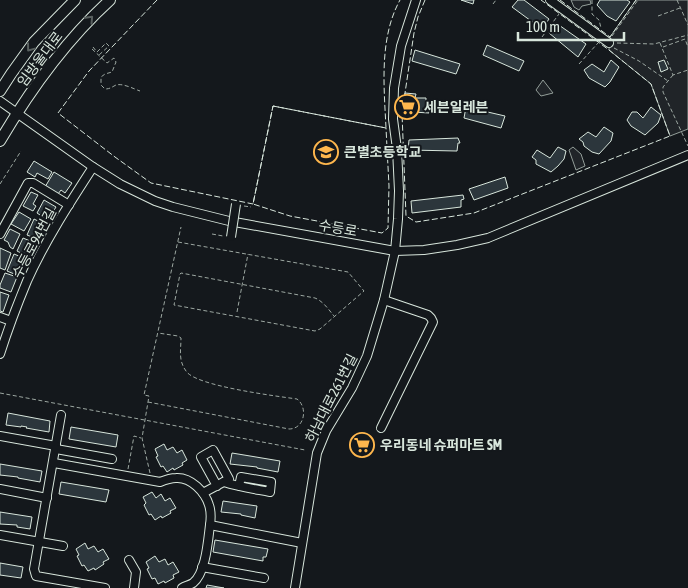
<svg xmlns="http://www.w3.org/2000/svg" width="688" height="588" viewBox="0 0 688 588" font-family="'Asap Condensed','Noto Sans KR',sans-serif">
<rect width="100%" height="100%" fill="#14181c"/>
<g fill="#202428" stroke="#939e99">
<polygon points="571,0 590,0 591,4 582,6 579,10 574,7"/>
<polygon points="636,0 688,0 688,129 670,136 651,84 609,50 610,37"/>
<polygon points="543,80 553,93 541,96 536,90"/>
<polygon points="573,147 581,154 585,166 576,170 569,150"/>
</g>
<g fill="#2c363c" stroke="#d8e6dc">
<polygon points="461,0 474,0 473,4"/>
<polygon points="518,0 524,0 549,19 542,29 512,7"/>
<polygon points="600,0 627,0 630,2 616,21 607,16 597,5"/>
<polygon points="556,23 586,44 578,57 549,33"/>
<polygon points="487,45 524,61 519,71 483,55"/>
<polygon points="415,50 460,64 456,74 412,61"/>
<polygon points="611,60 619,67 610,82 605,87 589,78 584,70 592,64 604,72"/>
<polygon points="664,60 668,69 661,72 658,62"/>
<polygon points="405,93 416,94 415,98 426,98 426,102 430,103 429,113 413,112 408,111 405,107"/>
<polygon points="466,107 505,116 501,128 464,118"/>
<polygon points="651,107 661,115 658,123 645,135 631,126 627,120 632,112 637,112 643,118"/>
<polygon points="604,127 613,133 611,141 599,154 592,152 584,146 583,142 579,139 588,132 596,137"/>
<polygon points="458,138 460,143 458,143 457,151 408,150 409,140"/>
<polygon points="558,147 566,151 564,159 558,166 551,172 536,164 536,160 532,157 537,150 550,158"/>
<polygon points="34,161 52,172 48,179 37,173 35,177 27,172"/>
<polygon points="54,172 72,183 65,193 61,190 58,194 45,187"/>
<polygon points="505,177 508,188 474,200 469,189"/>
<polygon points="31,192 38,195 33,204 36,206 33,211 23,206"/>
<polygon points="463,195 464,199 461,200 461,207 412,213 411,201"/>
<polygon points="44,200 56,207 48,220 37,213"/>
<polygon points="19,212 31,219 24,231 11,224"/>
<polygon points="34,219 44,224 37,239 27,235"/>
<polygon points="10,229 20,234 13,249 10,247 8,242 4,240"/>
<polygon points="23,238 35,243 29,257 17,251"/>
<polygon points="0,248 11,253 5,270 0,268"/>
<polygon points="14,254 26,259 19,276 7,271"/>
<polygon points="5,273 17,277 11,292 0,288 0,285"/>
<polygon points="0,292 9,295 3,312 0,311"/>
<polygon points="8,413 50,421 49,432 26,428 27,427 21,426 21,427 6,425"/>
<polygon points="71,427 118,435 116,447 69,439"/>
<polygon points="164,444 167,450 173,447 177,453 182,450 187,460 182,463 183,465 174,470 173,468 167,472 163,466 161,467 156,457 158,456 155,449"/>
<polygon points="232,453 280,461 278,472 257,468 257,467 230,464"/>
<polygon points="0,464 42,471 40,482 18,478 18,477 0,475"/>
<polygon points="61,482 109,490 106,502 59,494"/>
<polygon points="152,492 156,498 161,494 165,501 170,498 176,508 170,511 171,513 162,518 161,516 155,520 151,514 149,515 144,505 146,503 143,497"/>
<polygon points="223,501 257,506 255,518 241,515 241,514 221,512"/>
<polygon points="0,512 32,517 30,529 17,527 17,525 0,524"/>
<polygon points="215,540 268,549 266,557 263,557 263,561 213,552"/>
<polygon points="85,543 88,549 94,546 98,552 103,549 109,559 103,562 104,564 95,570 94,568 88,571 84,565 82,566 77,556 79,555 76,549"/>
<polygon points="155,556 159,562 165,559 168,565 173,562 179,572 173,575 174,578 165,583 164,581 158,584 155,578 152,579 147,569 149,568 146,562"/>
<polygon points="0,563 23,567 21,578 0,575"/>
<polygon points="207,585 224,588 206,588"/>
</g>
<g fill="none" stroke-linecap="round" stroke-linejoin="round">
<defs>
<g id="minor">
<polyline points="550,0 609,43"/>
<polyline points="0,101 93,167 120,184 155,201 173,207 229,221 395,251 424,250 457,245 488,238 688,155"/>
<polyline points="0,234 28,183 33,183 69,205"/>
<polyline points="0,317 11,321"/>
<path d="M0 354C8 329 17 305 27 281 45 241 69 204 93 167"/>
<polyline points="61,415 34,569 36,576 105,588"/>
<polyline points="381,428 433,322 431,318 428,315 384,300"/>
<polyline points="0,436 56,446"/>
<polyline points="56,449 112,459"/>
<path d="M54 463 160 482C165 480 171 478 176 478 191 477 205 492 209 505 211 511 211 518 210 525L302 543"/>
<path d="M224 482C239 487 254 489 270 492L271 482 241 477 239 486"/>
<polyline points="0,489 47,498"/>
<polyline points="203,493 229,479 213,450 201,457 217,486"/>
<polyline points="0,535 63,546"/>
<polyline points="129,560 136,572 134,588"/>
<polyline points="202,567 264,578"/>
<path d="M182 588C185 586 190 585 193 583 206 573 208 540 210 525"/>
<polyline points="295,588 317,453 326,431 352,388 367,356 384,300 395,251 398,219 399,191 397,149 393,119 394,88 401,46 416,0"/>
</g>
<g id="major">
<polyline points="0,91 11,74 34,42 75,0"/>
<path d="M0 141C30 90 66 40 110 0"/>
</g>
</defs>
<use href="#minor" stroke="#d8e6dc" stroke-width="10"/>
<use href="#major" stroke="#d8e6dc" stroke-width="12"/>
<g stroke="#9da8a2" stroke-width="1" stroke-dasharray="4 2.5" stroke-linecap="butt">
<polyline points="592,0 592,14 599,20 601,28"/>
<polyline points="677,0 688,25"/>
<polyline points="493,4 496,0"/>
<polyline points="658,16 680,8"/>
<polyline points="612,36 638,0"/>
<polyline points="542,37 559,14"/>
<polyline points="617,43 654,44 688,35"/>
<polyline points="660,43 673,75 688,70"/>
<polyline points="93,47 97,52 106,43 109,46 99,55"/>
<polyline points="663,47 685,39 688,47"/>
<polyline points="614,48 639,61 668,81"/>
<path d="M92 49 107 63 114 58 116 62 112 72 105 74 101 77V85L105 89C110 89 112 87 116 85 123 83 134 89 140 91"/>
<polyline points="579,64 598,43"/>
<polyline points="673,75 663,87 663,92 688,146"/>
<polyline points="0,184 21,151"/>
<polyline points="244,206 251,207"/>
<polyline points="212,234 223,236"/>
<path d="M178 242 348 272 364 291 320 329 315 331 174 305 180 274 181 273 315 298C323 301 329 310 334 316"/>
<polyline points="237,312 248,254"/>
<polyline points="0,393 305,450"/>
<path d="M148 402 289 429C305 429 308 407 297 399 276 396 195 386 186 371 178 360 181 350 181 338L178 336 158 333"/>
<polyline points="128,469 134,436 141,438"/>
<polyline points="150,473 142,438 149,396 144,395 181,227"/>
</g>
<use href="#minor" stroke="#14181c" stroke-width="8"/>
<use href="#major" stroke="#14181c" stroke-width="10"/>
<defs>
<polyline id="minor-bridge" points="231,237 236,204"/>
</defs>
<use href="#minor-bridge" stroke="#d8e6dc" stroke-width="10" stroke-linecap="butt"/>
<use href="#minor-bridge" stroke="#14181c" stroke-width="8"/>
<g stroke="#d8e6dc" stroke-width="1" stroke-dasharray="6 2.5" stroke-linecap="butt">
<path d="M157 0 89 71 58 113 115 157 151 183 253 204 273 106 386 128C384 86 379 38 400 0"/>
<polyline points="425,0 418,17 414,33 402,113 406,216 416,222 474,213 670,136 651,84 609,50 541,0"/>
<polyline points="560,0 610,37 636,0"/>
<polygon points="273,106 386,128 389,186 388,228 382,233 290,216 253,204"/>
</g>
</g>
<defs><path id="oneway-chevron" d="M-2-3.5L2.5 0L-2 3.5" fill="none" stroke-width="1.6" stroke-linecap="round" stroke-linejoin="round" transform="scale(1.25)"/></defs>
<g stroke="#59605f">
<use href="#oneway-chevron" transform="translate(90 19) rotate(-47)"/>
<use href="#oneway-chevron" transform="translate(30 48) rotate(127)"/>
</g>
<defs>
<symbol id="supermarket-ring" viewBox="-11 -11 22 22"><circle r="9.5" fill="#14181c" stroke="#ffb74d" stroke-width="1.5"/><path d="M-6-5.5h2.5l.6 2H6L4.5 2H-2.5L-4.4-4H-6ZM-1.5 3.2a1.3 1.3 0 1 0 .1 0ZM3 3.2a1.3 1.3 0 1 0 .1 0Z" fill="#ffb74d"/></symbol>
<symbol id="school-ring" viewBox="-11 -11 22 22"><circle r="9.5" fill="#14181c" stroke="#ffb74d" stroke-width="1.5"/><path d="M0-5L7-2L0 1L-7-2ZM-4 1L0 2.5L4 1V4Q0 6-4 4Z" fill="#ffb74d"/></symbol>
</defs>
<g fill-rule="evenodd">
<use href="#supermarket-ring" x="393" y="93" width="28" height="28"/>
<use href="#school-ring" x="312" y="138" width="28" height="28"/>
<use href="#supermarket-ring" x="348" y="431" width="28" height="28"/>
</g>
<g text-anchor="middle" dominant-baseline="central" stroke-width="4" stroke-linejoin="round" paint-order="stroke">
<g font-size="14" fill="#d8e6dc" stroke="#14181c">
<text transform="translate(40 59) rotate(-53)">임방울대로</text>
<text transform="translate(338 228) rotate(10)">수등로</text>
<text transform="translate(34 243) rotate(-62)">수등로94번길</text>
<text transform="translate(331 398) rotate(-63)">하남대로261번길</text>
</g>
<g font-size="14" font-weight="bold" fill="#d8e6dc" stroke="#14181c" text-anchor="start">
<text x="424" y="107">세븐일레븐</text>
<text x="344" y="152">큰별초등학교</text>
<text x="380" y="445">우리동네 슈퍼마트 SM</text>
</g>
</g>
<path d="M518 32v8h106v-8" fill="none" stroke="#d8e6dc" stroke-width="2.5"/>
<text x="526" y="32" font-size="15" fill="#d8e6dc" stroke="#14181c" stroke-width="4" paint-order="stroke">100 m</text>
</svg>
